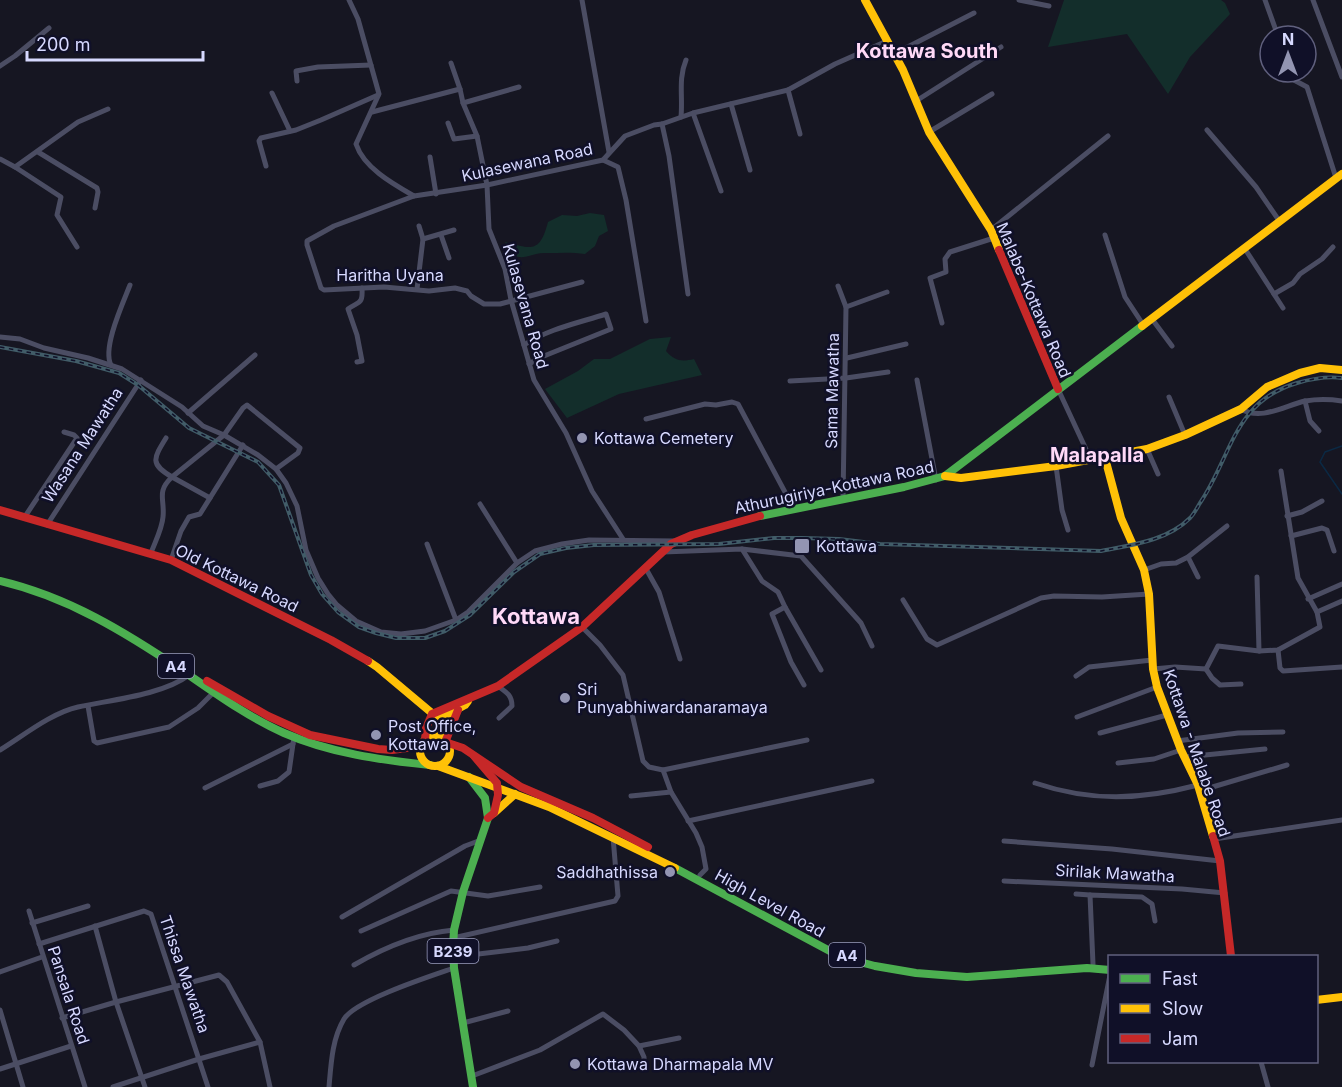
<svg xmlns="http://www.w3.org/2000/svg" width="1342" height="1087" viewBox="0 0 1342 1087" font-family="Inter,sans-serif">
<rect width="100%" height="100%" fill="#161622"/>
<g fill="#132e2b">
<polygon points="1064,0 1221,0 1225,3 1230,14 1190,57 1168,94 1127,34 1048,47"/>
<path d="M590 213 604 215 608 231 599 236 595 246 585 254C572 252 559 253 547 253 531 252 526 262 510 254L505 242C533 250 540 252 548 222L562 215 577 216Z"/>
<path d="M671 337 666 351C675 361 681 362 694 359L702 375 619 394 567 418 545 389 578 371 594 359H610L650 339Z"/>
</g>
<g fill="none" stroke-linecap="round" stroke-linejoin="round">
<polyline stroke="#0b2944" stroke-width="1.5" points="1342,446 1325,452 1320,462 1342,494"/>
<g stroke="#4b4d63" stroke-width="5">
<path d="M349 0 358 19 379 94 356 144C364 168 393 184 414 196L487 185 603 160 625 136 654 125 662 124 693 113 788 90 835 64 887 41"/>
<polyline points="582,0 609,152"/>
<polyline points="1019,0 1049,6"/>
<polyline points="1265,0 1278,36"/>
<polyline points="1313,0 1342,77"/>
<polyline points="894,54 974,13"/>
<polyline points="451,63 460,89 463,103 477,136 487,185 489,229 505,269 511,300 534,380 566,433 592,491 623,539"/>
<polyline points="0,66 15,56 49,28"/>
<polyline points="1290,72 1292,79 1307,87 1336,178"/>
<polyline points="297,81 296,71 318,67 371,65"/>
<polyline points="788,90 800,134"/>
<polyline points="272,93 290,131"/>
<polyline points="916,101 1001,47"/>
<polyline points="463,103 519,87"/>
<polyline points="731,104 750,170"/>
<polyline points="372,112 460,89"/>
<polyline points="693,113 721,191"/>
<path d="M681 117C683 97 678 79 686 60"/>
<polyline points="448,123 454,139 477,136"/>
<polyline points="662,124 669,156 688,294"/>
<polyline points="1207,130 1256,187 1280,222"/>
<polyline points="929,132 992,94"/>
<polyline points="38,152 97,188 98,192 95,208"/>
<polyline points="430,157 436,194"/>
<polyline points="0,159 15,167 78,122 108,109"/>
<polyline points="603,160 618,167 626,200 646,321"/>
<polyline points="266,166 259,141 261,138 296,130 321,120 378,95"/>
<polyline points="15,167 61,197 57,215 77,247"/>
<polyline points="414,196 334,226 307,241 307,245 321,288 324,290 384,287 429,291 455,288 467,291 471,296 484,304 500,304 582,282"/>
<polyline points="991,230 1108,136"/>
<polyline points="441,235 449,258"/>
<polyline points="1105,235 1125,297 1144,326"/>
<polyline points="423,239 454,230"/>
<polyline points="1245,249 1283,308"/>
<polyline points="838,286 846,307 843,499"/>
<polyline points="417,289 423,239 419,226"/>
<polyline points="1274,294 1293,283 1300,274 1322,259 1333,247"/>
<polyline points="846,307 887,292"/>
<polyline points="1152,319 1172,346"/>
<polyline points="942,323 930,278 946,272 945,259 950,252 994,238"/>
<polyline points="0,337 20,339 44,348 88,358 122,369 182,407 203,426 224,435 258,455 276,469 286,483 297,506 306,550 318,578 328,594 337,605 356,621 381,632 401,634 425,631 456,620 468,612 517,563 535,551 562,544 589,540 675,541"/>
<path d="M524 345C548 329 578 323 606 314L611 329 539 358 529 364"/>
<polyline points="847,358 906,344"/>
<path d="M357 362 362 361 357 335 348 309C359 301 363 305 362 288"/>
<path d="M111 365C102 348 123 303 130 285"/>
<polyline points="917,380 936,480"/>
<polyline points="790,381 846,378 888,372"/>
<polyline points="1058,389 1091,460"/>
<polyline points="1169,397 1185,435"/>
<polyline points="1305,401 1310,421 1319,431"/>
<path d="M1241 409C1261 421 1284 406 1305 401 1317 399 1329 399 1342 401"/>
<polyline points="188,413 255,355"/>
<polyline points="646,419 705,404 716,405 732,402 738,404 794,509"/>
<path d="M166 438C153 459 150 464 172 477L224 435 243 408 247 405 300 448 298 453 276 469"/>
<polyline points="1147,449 1158,474"/>
<polyline points="1056,466 1062,510 1068,530"/>
<polyline points="480,504 517,563"/>
<polyline points="1287,516 1302,512 1322,501"/>
<polyline points="24,518 77,438 74,435 64,432"/>
<polyline points="47,525 141,380"/>
<polyline points="1291,536 1322,528 1327,530 1334,551"/>
<polyline points="427,544 456,620"/>
<polyline points="742,549 801,556 861,623 872,646"/>
<polyline points="663,552 742,549 762,581 778,592 785,607 772,614 791,662 804,685"/>
<path d="M151 553C155 542 162 529 163 517 165 499 156 492 172 477L210 498"/>
<polyline points="1188,557 1198,577"/>
<polyline points="171,560 181,531 189,517 200,514 243,445"/>
<polyline points="645,567 659,592 680,659"/>
<polyline points="1144,570 1161,564 1176,563 1188,557 1227,526"/>
<polyline points="1257,577 1259,651"/>
<polyline points="1308,599 1342,584"/>
<polyline points="903,600 927,639 937,645 1041,598 1054,596 1102,597 1149,594"/>
<polyline points="785,607 821,670"/>
<polyline points="1317,612 1342,601"/>
<polyline points="582,627 600,645 623,675 643,761 649,767 663,770"/>
<polyline points="1278,650 1280,668 1283,671 1342,667"/>
<polyline points="1153,669 1175,667 1206,669"/>
<polyline points="1206,669 1218,646 1259,651 1278,650 1320,627 1317,612 1298,578 1281,471"/>
<polyline points="1206,669 1212,678 1220,685 1241,684"/>
<polyline points="1076,676 1089,667 1152,660"/>
<path d="M498 686C506 692 512 695 512 706L499 718"/>
<polyline points="88,706 94,741 97,743 169,727 198,708 214,692"/>
<polyline points="1077,717 1157,687"/>
<polyline points="1100,733 1167,715"/>
<polyline points="1177,741 1238,733 1283,732"/>
<path d="M0 750C23 736 51 713 78 707 110 700 163 695 189 675"/>
<polyline points="1185,757 1265,749"/>
<polyline points="1118,763 1154,759 1181,750"/>
<path d="M1035 783C1091 802 1141 800 1198 785"/>
<polyline points="260,786 278,781 289,772 293,744"/>
<polyline points="205,788 293,744 294,737"/>
<polyline points="1199,791 1287,765"/>
<polyline points="631,796 671,792"/>
<polyline points="688,821 872,781"/>
<polyline points="1214,839 1342,820"/>
<polyline points="1004,841 1112,849 1220,861"/>
<polyline points="700,875 706,869 702,847 696,833 671,792 663,770 807,740"/>
<polyline points="1004,881 1182,889 1225,893"/>
<polyline points="1076,894 1090,895"/>
<polyline points="29,911 85,1087"/>
<polyline points="342,917 465,846 481,840"/>
<polyline points="32,923 88,906"/>
<polyline points="95,926 116,1002 145,1087"/>
<polyline points="361,931 451,891 488,896 540,887"/>
<polyline points="453,938 615,901 618,896 613,837"/>
<polyline points="39,944 144,911 151,914 208,1087"/>
<polyline points="453,957 528,948 557,941"/>
<polyline points="1093,964 1090,895 1142,897 1152,904 1155,921"/>
<path d="M354 965C385 947 418 933 454 930"/>
<polyline points="0,972 42,957"/>
<polyline points="0,1010 23,1087"/>
<polyline points="62,1018 116,1002 219,975 227,982 260,1042 270,1087"/>
<polyline points="463,1023 508,1011"/>
<polyline points="639,1046 644,1057 644,1067"/>
<polyline points="1261,1062 1268,1087"/>
<polyline points="1092,1065 1110,975"/>
<polyline points="0,1069 71,1046"/>
<polyline points="472,1076 540,1050 603,1014 624,1030 639,1046 679,1038"/>
<polyline points="113,1087 199,1059 260,1042"/>
<path d="M329 1087C331 1064 332 1039 344 1019 356 1000 431 976 454 968"/>
</g>
<g stroke="#4caf50" stroke-width="8">
<polyline points="760,516 904,487 945,476 1142,326"/>
<path d="M0 581C68 597 125 632 183 671 215 693 248 717 284 733 330 753 380 760 430 765"/>
<polyline points="469,777 485,798 488,818 463,892 454,930 453,947 454,968 473,1087"/>
<polyline points="675,868 841,957 875,966 916,973 967,977 1087,968 1110,970"/>
</g>
<g stroke="#ffc107" stroke-width="8">
<polyline points="865,0 903,70 929,132 991,230 999,250"/>
<polyline points="1142,326 1342,174"/>
<polyline points="1105,458 1121,518 1144,570 1149,594 1153,669 1157,687 1181,750 1198,785 1213,836"/>
<polyline points="945,476 961,478 1056,466 1147,449 1185,435 1241,409 1267,387 1300,373 1320,368 1342,370"/>
<polyline points="368,661 377,667 439,719"/>
<polyline points="439,719 465,705 468,701"/>
<polyline points="439,719 443,725 443,738"/>
<circle cx="435" cy="751" r="15"/>
<polyline points="438,766 549,807 675,868"/>
<polyline points="494,813 515,794"/>
<polyline points="1316,1000 1342,997"/>
</g>
<g stroke="#c62828" stroke-width="8">
<polyline points="999,250 1058,389"/>
<polyline points="0,510 171,560 331,640 368,661"/>
<polyline points="207,681 268,716 310,735 378,749 392,750 421,746"/>
<polyline points="425,740 426,728 432,714 498,686 582,627 671,544 692,535 760,516"/>
<polyline points="446,740 458,710"/>
<polyline points="448,743 463,748 521,787 593,818 648,847"/>
<polyline points="474,756 497,783 498,795 494,813 488,818"/>
<polyline points="1213,836 1220,861 1231,956"/>
</g>
<defs>
<g id="rail">
<path d="M0 347 76 361 119 373 138 385 189 428 258 462 279 485 311 575 322 594 338 612 359 627 376 633 396 638H425L445 631 470 615 514 572 540 554 566 548 594 545 719 544 774 538H802L839 539 880 544 1101 551C1131 545 1167 541 1190 518 1194 514 1197 508 1200 503 1232 456 1233 402 1297 383 1311 379 1327 376 1342 378"/>
<polyline points="820,549 856,547"/>
</g>
</defs>
<use href="#rail" stroke="#415c68" stroke-width="4"/>
<use href="#rail" stroke="#101028" stroke-width="1.5" stroke-dasharray="4.5" stroke-linecap="butt"/>
</g>
<g fill="#9395b2" stroke="#101028" stroke-width="2">
<circle cx="582" cy="438" r="6"/>
<rect x="794" y="538" width="16" height="16" rx="3"/>
<circle cx="565" cy="698" r="6"/>
<circle cx="376" cy="735" r="6"/>
<circle cx="670" cy="872" r="6"/>
<circle cx="575" cy="1064" r="6"/>
</g>
<g text-anchor="middle" dominant-baseline="central" stroke-width="5" stroke-linejoin="round" paint-order="stroke">
<g fill="#101028" stroke="#9b9dbe" stroke-width="1.5">
<rect x="158" y="654" width="36" height="24" rx="4.5"/>
<rect x="427.5" y="939" width="51" height="24" rx="4.5"/>
<rect x="829" y="943" width="36" height="24" rx="4.5"/>
</g>
<g font-size="15" font-weight="bold" fill="#d7d9ff">
<text x="176" y="666">A4</text>
<text x="453" y="951">B239</text>
<text x="847" y="955">A4</text>
</g>
<g font-size="16" fill="#d7d9ff" stroke="#101028">
<text transform="translate(527 162) rotate(-12)">Kulasewana Road</text>
<text x="390" y="275">Haritha Uyana</text>
<text transform="translate(1034 300) rotate(67)">Malabe-Kottawa Road</text>
<text transform="translate(526 306) rotate(74)">Kulasevana Road</text>
<text transform="translate(832 391) rotate(-89)">Sama Mawatha</text>
<text transform="translate(82 445) rotate(-57)">Wasana Mawatha</text>
<text transform="translate(834 487) rotate(-12)">Athurugiriya-Kottawa Road</text>
<text transform="translate(237 578) rotate(26)">Old Kottawa Road</text>
<text transform="translate(1197 753) rotate(71)">Kottawa - Malabe Road</text>
<text transform="translate(1115 873) rotate(3)">Sirilak Mawatha</text>
<text transform="translate(770 903) rotate(29)">High Level Road</text>
<text transform="translate(185 974) rotate(71)">Thissa Mawatha</text>
<text transform="translate(69 995) rotate(72)">Pansala Road</text>
</g>
<g font-size="16" fill="#d7d9ff" stroke="#101028" text-anchor="start">
<text x="594" y="438">Kottawa Cemetery</text>
<text x="816" y="546">Kottawa</text>
<text x="577" y="689">Sri<tspan x="577" dy="18">Punyabhiwardanaramaya</tspan></text>
<text x="388" y="726">Post Office,<tspan x="388" dy="18">Kottawa</tspan></text>
<text x="658" y="872" text-anchor="end">Saddhathissa</text>
<text x="587" y="1064">Kottawa Dharmapala MV</text>
</g>
<g font-size="20" font-weight="bold" fill="#ffd9f8" stroke="#101028">
<text x="927" y="51">Kottawa South</text>
<text x="1097" y="455">Malapalla</text>
</g>
<g font-size="22" font-weight="bold" fill="#ffd9f8" stroke="#101028">
<text x="536" y="616">Kottawa</text>
</g>
</g>
<rect x="1108" y="955" width="210" height="108" fill="#101028" stroke="#60607e" stroke-width="1.5"/>
<rect x="1120" y="974" width="30" height="9" fill="#4caf50" stroke="#60607e" stroke-width="1.5"/>
<text x="1162" y="985" font-size="18" fill="#d7d9ff">Fast</text>
<rect x="1120" y="1004" width="30" height="9" fill="#ffc107" stroke="#60607e" stroke-width="1.5"/>
<text x="1162" y="1015" font-size="18" fill="#d7d9ff">Slow</text>
<rect x="1120" y="1034" width="30" height="9" fill="#c62828" stroke="#60607e" stroke-width="1.5"/>
<text x="1162" y="1045" font-size="18" fill="#d7d9ff">Jam</text>
<g transform="translate(1288 54)"><circle r="28" fill="#101028" stroke="#60607e" stroke-width="1.5"/>
<path d="M0-4.5L10 22L0 15L-10 22Z" fill="#9395b2"/>
<text y="-9" font-size="16" font-weight="bold" text-anchor="middle" fill="#d7d9ff">N</text>
</g>
<path d="M27 51v9h176v-9" fill="none" stroke="#d7d9ff" stroke-width="3"/>
<text x="36" y="51" font-size="18" fill="#d7d9ff" stroke="#101028" stroke-width="4.5" paint-order="stroke">200 m</text>
</svg>
